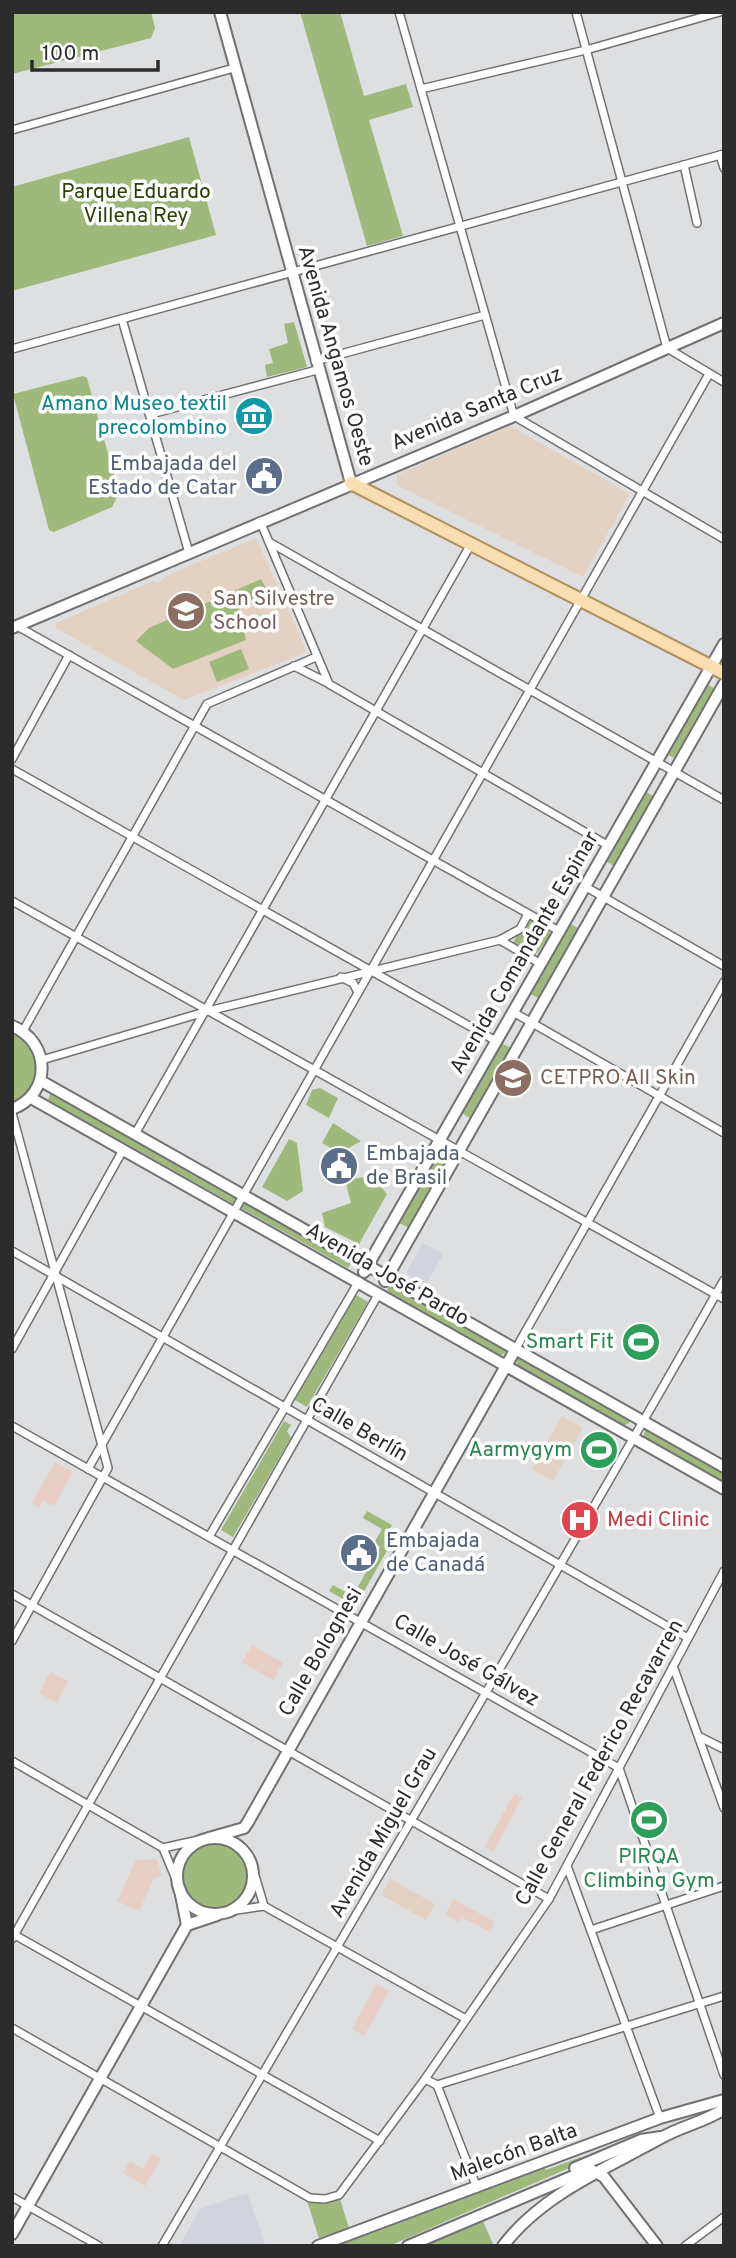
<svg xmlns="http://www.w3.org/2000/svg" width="736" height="2258" viewBox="0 0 736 2258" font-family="Overpass,sans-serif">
<rect width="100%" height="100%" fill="#dedfe1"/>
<g fill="#d1d3dd">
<polygon points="423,1243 443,1254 426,1285 408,1275 407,1271"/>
<polygon points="247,2193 266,2246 179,2246 200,2209"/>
</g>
<g fill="#e7cfc6">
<polygon points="55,1462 73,1472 54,1506 43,1500 39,1508 32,1503"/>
<polygon points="252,1645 283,1663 273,1680 242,1662"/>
<polygon points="50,1672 68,1681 57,1703 39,1693"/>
<polygon points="514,1794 522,1798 493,1852 485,1847"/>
<polygon points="157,1859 162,1875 153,1880 139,1911 117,1901 136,1860"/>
<polygon points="453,1899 495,1922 490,1932 463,1918 459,1922 445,1915"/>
<polygon points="376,1984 389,1991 364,2036 352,2029"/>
<polygon points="152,2154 161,2159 145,2186 123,2173 130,2161 143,2169"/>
</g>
<g fill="#e3d2c1">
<polygon points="510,426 630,494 583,577 397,485 397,475"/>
<polygon points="256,538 307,652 184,700 56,628 56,623 153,581 158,583 168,575"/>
<polygon points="562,1416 583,1428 553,1481 532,1469"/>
<polygon points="390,1879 435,1904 426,1920 381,1895"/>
</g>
<g fill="#9fb97c">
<polygon points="12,12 151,12 155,28 151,38 12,74"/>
<polygon points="300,12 340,12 364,96 406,84 413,107 369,120 403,236 367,246"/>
<polygon points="189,137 216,235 12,291 12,187"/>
<polygon points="294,322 307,367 267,377 265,365 273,363 269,349 288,343 284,324"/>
<polygon points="83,376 87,378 119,493 112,507 54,532 49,530 13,394"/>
<polygon points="261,579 270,595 239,609 246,640 173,669 136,641 149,628"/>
<polygon points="241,649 249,669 217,682 209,662"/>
<polygon points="704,683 714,688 674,758 664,753"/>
<polygon points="643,790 653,796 614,866 604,860"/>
<polygon points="527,916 548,928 551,935 534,957 512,945"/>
<polygon points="569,923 578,928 538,998 529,993"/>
<path d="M12 1030C38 1040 49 1076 27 1097 24 1100 17 1103 12 1105Z"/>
<polygon points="501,1043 511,1048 471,1119 462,1113"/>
<polygon points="320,1088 338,1098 329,1118 306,1105 312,1090"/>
<polygon points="51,1091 353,1260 348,1268 48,1100"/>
<polygon points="333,1123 361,1141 340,1153 322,1143"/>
<polygon points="289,1139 297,1143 303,1191 287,1201 262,1187"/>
<polygon points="437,1154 447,1160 409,1228 399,1223"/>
<polygon points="372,1176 387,1194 359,1244 325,1227 322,1213 351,1203 345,1180"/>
<polygon points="391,1283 506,1350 505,1353 500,1356 391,1294 387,1290"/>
<polygon points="356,1295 368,1302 307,1407 295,1400"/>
<polygon points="519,1355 630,1419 629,1423 623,1426 516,1365"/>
<polygon points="284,1421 291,1425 287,1431 291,1438 233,1537 221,1530"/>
<polygon points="646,1427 724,1469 724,1483 643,1437"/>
<polygon points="367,1511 392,1525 386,1535 393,1540 358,1602 350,1603 329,1591 333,1585 353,1596 371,1563 366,1559 369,1553 375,1556 380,1547 374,1543 382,1529 363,1518"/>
<circle cx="215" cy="1876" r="34"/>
<polygon points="581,2157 583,2162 389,2246 337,2246 545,2168 546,2170"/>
<polygon points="340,2199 349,2228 319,2238 307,2201 326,2203"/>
<polygon points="482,2219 494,2246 424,2246"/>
</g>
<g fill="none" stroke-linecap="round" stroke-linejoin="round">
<defs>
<g id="street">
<polyline points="399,12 514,416 724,539"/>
<polyline points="576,12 667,348 724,382"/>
<polyline points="421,89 586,50 720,12"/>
<polyline points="12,130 234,68"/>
<polyline points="720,155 724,168"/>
<polyline points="684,165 697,223"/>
<polyline points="122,319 189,553"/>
<polyline points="12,349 724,154"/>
<polyline points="315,361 485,315"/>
<polyline points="151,414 317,370"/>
<polyline points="260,521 329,684 609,846"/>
<polyline points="269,542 724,800"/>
<polyline points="17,626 559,931"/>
<polyline points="294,666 328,683"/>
<polyline points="12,759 69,655"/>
<polyline points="12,769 496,1041"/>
<polyline points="586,887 724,966"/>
<polyline points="12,901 724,1299"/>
<polyline points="500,940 541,964"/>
<polyline points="341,977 353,983 358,992"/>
<polyline points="513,1012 724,1133"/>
<polyline points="23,1031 207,704 316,657"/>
<polyline points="42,1060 208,1011 500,940 520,929 528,914"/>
<polyline points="12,1113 108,1468 12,1641"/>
<polyline points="135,1134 471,544"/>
<polyline points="12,1251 688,1638"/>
<polyline points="12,1349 123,1150"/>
<polyline points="515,1350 724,982"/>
<polyline points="12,1426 619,1768 724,2075"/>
<polyline points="88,1469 709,374"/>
<polyline points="210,1535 359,1281"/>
<polyline points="12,1594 549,1899"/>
<polyline points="673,1666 724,1808"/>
<polyline points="700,1737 724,1749"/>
<polyline points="12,1761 163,1848 178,1884"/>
<polyline points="163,1848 203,1839"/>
<polyline points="567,1866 660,2118"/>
<polyline points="253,1869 264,1906"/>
<polyline points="230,1911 264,1906 466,2019"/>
<polyline points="591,1930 724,1886"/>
<polyline points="13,1934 380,2141"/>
<polyline points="12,1939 379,1293"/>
<polyline points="12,2028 310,2198 325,2199 339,2195 425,2079 549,1899 724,1571"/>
<polyline points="425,2079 437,2085 477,2188"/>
<polyline points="437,2085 724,1996"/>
<polyline points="12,2197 99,2246"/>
<path d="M162 2246C350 1924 540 1604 724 1280"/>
<polyline points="685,2246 724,2217"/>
</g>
<g id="secondary">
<polyline points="220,12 351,483"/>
<polyline points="12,628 514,416 724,323"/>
<path d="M12 1026C51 1042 52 1094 12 1109"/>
<polyline points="41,1081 724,1467"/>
<polyline points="31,1098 724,1489"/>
<polyline points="364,1272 724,644"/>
<polyline points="385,1281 724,684"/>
<circle cx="215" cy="1876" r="38"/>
<polyline points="209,1838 244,1828 248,1822 515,1350"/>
<polyline points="187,1925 217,1915"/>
<polyline points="575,2168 641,2140 661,2137"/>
<polyline points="12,2234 187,1925 180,1890"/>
<polyline points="318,2246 660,2118 724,2100"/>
<polyline points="408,2246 590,2169 604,2177 657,2246"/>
<path d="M503 2246C541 2195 607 2168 661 2138 681 2126 705 2122 724 2109"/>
</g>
<polyline id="primary" points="351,483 724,673"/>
</defs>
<use href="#street" stroke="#717173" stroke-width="10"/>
<use href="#secondary" stroke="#717173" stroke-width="14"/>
<use href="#primary" stroke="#af9063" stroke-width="16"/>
<use href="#street" stroke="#fff" stroke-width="7"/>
<use href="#secondary" stroke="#fff" stroke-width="10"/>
<use href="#primary" stroke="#f9ddb3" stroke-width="12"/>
</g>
<defs>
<symbol id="museum-disc" viewBox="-11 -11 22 22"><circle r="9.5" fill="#0f9aa8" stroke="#fff"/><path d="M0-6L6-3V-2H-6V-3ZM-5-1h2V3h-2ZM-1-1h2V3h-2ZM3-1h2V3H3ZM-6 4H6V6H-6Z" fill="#fff"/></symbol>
<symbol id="civic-disc" viewBox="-11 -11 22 22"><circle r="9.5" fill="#5c6f8a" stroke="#fff"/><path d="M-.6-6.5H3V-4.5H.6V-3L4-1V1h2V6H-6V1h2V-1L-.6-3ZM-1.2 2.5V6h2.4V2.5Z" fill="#fff"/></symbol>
<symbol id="school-disc" viewBox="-11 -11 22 22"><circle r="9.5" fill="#8d6e63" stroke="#fff"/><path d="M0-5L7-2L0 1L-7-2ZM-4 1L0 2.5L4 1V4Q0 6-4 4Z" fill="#fff"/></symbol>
<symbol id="university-disc" viewBox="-11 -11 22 22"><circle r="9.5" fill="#8d6e63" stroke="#fff"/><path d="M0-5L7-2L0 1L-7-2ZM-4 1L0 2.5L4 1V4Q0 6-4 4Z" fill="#fff"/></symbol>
<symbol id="stadium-disc" viewBox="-11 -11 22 22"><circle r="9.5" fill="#2e9e5b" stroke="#fff"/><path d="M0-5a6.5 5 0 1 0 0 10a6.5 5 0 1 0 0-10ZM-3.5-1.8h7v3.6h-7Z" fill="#fff"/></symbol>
<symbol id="hospital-disc" viewBox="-11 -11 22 22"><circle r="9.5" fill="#e0444e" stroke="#fff"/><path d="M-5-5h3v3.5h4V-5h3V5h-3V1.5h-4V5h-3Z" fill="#fff"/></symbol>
</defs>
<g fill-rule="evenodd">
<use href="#museum-disc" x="232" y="394" width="44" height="44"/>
<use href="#civic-disc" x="242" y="454" width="44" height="44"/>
<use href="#school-disc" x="164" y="589" width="44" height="44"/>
<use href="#university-disc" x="491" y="1056" width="44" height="44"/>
<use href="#civic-disc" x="317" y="1144" width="44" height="44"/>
<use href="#stadium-disc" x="619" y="1320" width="44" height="44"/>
<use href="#stadium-disc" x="577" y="1428" width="44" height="44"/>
<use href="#hospital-disc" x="558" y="1498" width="44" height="44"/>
<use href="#civic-disc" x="337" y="1531" width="44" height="44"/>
<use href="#stadium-disc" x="627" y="1798" width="44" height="44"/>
</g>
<g text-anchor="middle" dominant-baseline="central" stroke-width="7" stroke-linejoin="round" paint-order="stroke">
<g font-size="21" fill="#2b3f02" stroke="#fff">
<text x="136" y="192">Parque Eduardo<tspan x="136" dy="24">Villena Rey</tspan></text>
</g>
<g font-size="21" fill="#2c2c2d" stroke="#fff">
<text transform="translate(335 356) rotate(74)">Avenida Angamos Oeste</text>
<text transform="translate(477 409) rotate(-23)">Avenida Santa Cruz</text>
<text transform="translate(525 953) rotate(-60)">Avenida Comandante Espinar</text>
<text transform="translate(387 1275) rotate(30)">Avenida José Pardo</text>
<text transform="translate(359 1430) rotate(30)">Calle Berlín</text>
<text transform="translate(321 1652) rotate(-60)">Calle Bolognesi</text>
<text transform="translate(466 1661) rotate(30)">Calle José Gálvez</text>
<text transform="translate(600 1763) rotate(-61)">Calle General Federico Recavarren</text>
<text transform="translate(384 1833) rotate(-60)">Avenida Miguel Grau</text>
<text transform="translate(514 2153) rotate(-20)">Malecón Balta</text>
</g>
<g font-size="21" fill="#0d838f" stroke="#fff" text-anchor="end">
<text x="227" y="404">Amano Museo textil<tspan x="227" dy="24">precolombino</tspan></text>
</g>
<g font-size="21" fill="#4e5e75" stroke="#fff" text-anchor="start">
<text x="237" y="464" text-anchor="end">Embajada del<tspan x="237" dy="24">Estado de Catar</tspan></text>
<text x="366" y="1154">Embajada<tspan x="366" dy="24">de Brasil</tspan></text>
<text x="386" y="1541">Embajada<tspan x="386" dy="24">de Canadá</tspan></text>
</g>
<g font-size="21" fill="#785e54" stroke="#fff" text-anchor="start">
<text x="213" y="599">San Silvestre<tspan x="213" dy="24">School</tspan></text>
<text x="540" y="1078">CETPRO All Skin</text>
</g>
<g font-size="21" fill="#27864d" stroke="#fff" text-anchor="end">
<text x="614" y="1342">Smart Fit</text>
<text x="572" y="1450">Aarmygym</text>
<text x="649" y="1857" text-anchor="middle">PIRQA<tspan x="649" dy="24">Climbing Gym</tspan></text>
</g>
<g font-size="21" fill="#be3a42" stroke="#fff" text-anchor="start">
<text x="607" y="1520">Medi Clinic</text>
</g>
</g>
<rect width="736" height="2258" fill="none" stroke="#2c2c2d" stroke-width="28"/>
<path d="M32 60v10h126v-10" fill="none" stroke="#2c2c2d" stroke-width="3.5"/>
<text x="42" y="60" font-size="21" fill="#2c2c2d" stroke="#ffffff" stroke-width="5" paint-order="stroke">100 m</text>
</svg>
